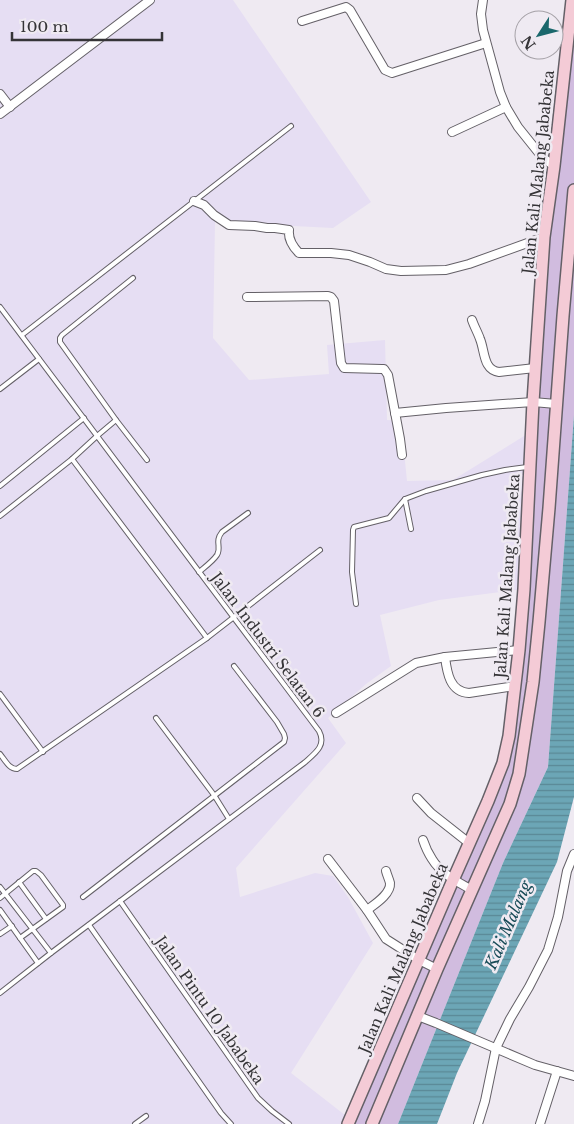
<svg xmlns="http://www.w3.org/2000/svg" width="574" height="1124" viewBox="0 0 574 1124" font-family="'Libre Baskerville',serif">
<defs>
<pattern id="water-rules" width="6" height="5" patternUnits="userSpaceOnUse" patternTransform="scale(1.25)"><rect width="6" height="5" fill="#6ca6b6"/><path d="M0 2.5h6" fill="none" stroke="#5a8895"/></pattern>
</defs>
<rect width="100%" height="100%" fill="#efeaf2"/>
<polygon fill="#e6def3" points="0,0 233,0 371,202 333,228 215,222 213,338 249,380 329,374 327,345 385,340 387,420 401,421 407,481 453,480 532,431 524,589 439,600 380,615 391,666 366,684 328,718 346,743 236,868 240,897 315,873 333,876 348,897 373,943 291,1073 350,1119 348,1124 0,1124"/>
<polygon fill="#d1bcdf" points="574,0 574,415 548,767 503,863 398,1124 348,1124 419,960 509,736 535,368"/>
<polygon fill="url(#water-rules)" points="574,415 574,797 557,862 457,1073 437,1124 398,1124 503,863 548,767"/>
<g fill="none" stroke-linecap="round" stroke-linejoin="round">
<defs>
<g id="lane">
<polyline points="133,278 62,335 60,338 60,342 116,420 147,460"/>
<path d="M0 307 319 731C327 746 314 754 304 763L51 953 0 993"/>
<polyline points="22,335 291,126"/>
<polyline points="0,389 39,359"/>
<polyline points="72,459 207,638"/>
<polyline points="0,486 84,418"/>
<polyline points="405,499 411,529"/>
<polyline points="0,516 72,459 97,436 116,420"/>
<path d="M199 572C205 567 213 561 217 555 222 547 214 542 222 532L248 513"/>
<polyline points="356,604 352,572 353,530 354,527 389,518 405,499 426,491 482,475 505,470 527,467"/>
<polyline points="0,694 43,752"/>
<polyline points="156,718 214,795 229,819"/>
<path d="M0 754C5 760 9 769 17 769L207 638 320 550"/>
<polyline points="19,882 46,919"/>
<polyline points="0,887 51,953"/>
<polyline points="83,897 284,742 285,738 284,734 277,722 234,666"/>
<polyline points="0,898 33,871 36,871 41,875 63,905 63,907 20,938"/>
<polyline points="120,901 258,1098 272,1111 289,1124"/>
<polyline points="0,910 38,963"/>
<polyline points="89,925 221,1113 231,1124"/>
<polyline points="0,934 12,926"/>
<polyline points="135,1124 146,1116"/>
</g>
<g id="street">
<polyline points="483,0 481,14 483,30 500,92 506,107 518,127 542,157 554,166"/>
<polyline points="302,21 346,7 350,10 385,70 392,73 486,43"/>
<polyline points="0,94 10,107"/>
<polyline points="0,114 150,0"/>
<polyline points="452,132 506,107"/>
<path d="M194 201 204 205 214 215 229 225 255 226 267 228H275L289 230C288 239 293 247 299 253H331L349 255 370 262 386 269 401 271 446 270 469 264 544 237"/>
<polyline points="247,297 328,296 331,297 334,301 341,363 344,368 382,369 384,369 388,375 400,439 402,455"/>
<path d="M472 320C474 326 478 333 480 339 485 351 483 370 499 372L535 368"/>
<polyline points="395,413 446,408 533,402 556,404"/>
<path d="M445 657C447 673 450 692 469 693L515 686"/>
<polyline points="336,713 416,663 445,657 519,650"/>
<polyline points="417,798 431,813 469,843"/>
<path d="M423 840C425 846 428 853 432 859 441 874 458 882 472 890"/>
<polyline points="328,859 367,910 386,939 419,960 437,969"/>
<path d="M367 910C375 904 391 894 390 883 389 879 387 875 386 871"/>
<polyline points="418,1016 436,1023 535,1065 574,1076"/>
<polyline points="478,1124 485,1101 496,1048 510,1019 529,987 548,950 558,917 567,871 574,854"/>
<polyline points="540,1124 557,1071"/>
</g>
<g id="secondary">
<polyline points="348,1124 453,880 488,801 503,763 509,736 519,650 524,589 533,402 544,237 554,166 572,0"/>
<polyline points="372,1124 437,969 510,804 519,774 533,682 539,622 549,508 563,316 574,190"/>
</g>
</defs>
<use href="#lane" stroke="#646067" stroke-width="6"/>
<use href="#street" stroke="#646067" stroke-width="10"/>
<use href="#secondary" stroke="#646067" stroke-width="14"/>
<use href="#lane" stroke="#fff" stroke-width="4"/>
<use href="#street" stroke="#fff" stroke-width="8"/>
<use href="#secondary" stroke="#f4cbd6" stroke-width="11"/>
</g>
<g text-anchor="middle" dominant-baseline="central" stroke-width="5" stroke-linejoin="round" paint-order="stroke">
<g font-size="15" fill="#353437" stroke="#efeaf2">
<text transform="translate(538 172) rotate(-84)">Jalan Kali Malang Jababeka</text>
<text transform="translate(507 576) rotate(-86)">Jalan Kali Malang Jababeka</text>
<text transform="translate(268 645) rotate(53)">Jalan Industri Selatan 6</text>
<text transform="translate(403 958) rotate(-67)">Jalan Kali Malang Jababeka</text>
<text transform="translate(210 1010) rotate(55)">Jalan Pintu 10 Jababeka</text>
</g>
<g font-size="16" font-style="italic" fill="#184b57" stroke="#efeaf2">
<text transform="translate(508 925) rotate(-67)">Kali Malang</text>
</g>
</g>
<g transform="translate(539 35) rotate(234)"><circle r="24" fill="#efeaf2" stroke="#a5a1a7"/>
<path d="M0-4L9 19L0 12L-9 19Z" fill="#1a676c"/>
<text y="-8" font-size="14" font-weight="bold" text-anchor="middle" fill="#353437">N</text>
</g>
<path d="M12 32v8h150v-8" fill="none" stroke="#353437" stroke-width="2.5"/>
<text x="20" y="32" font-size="15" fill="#353437" stroke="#efeaf2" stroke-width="4" paint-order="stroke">100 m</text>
</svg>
